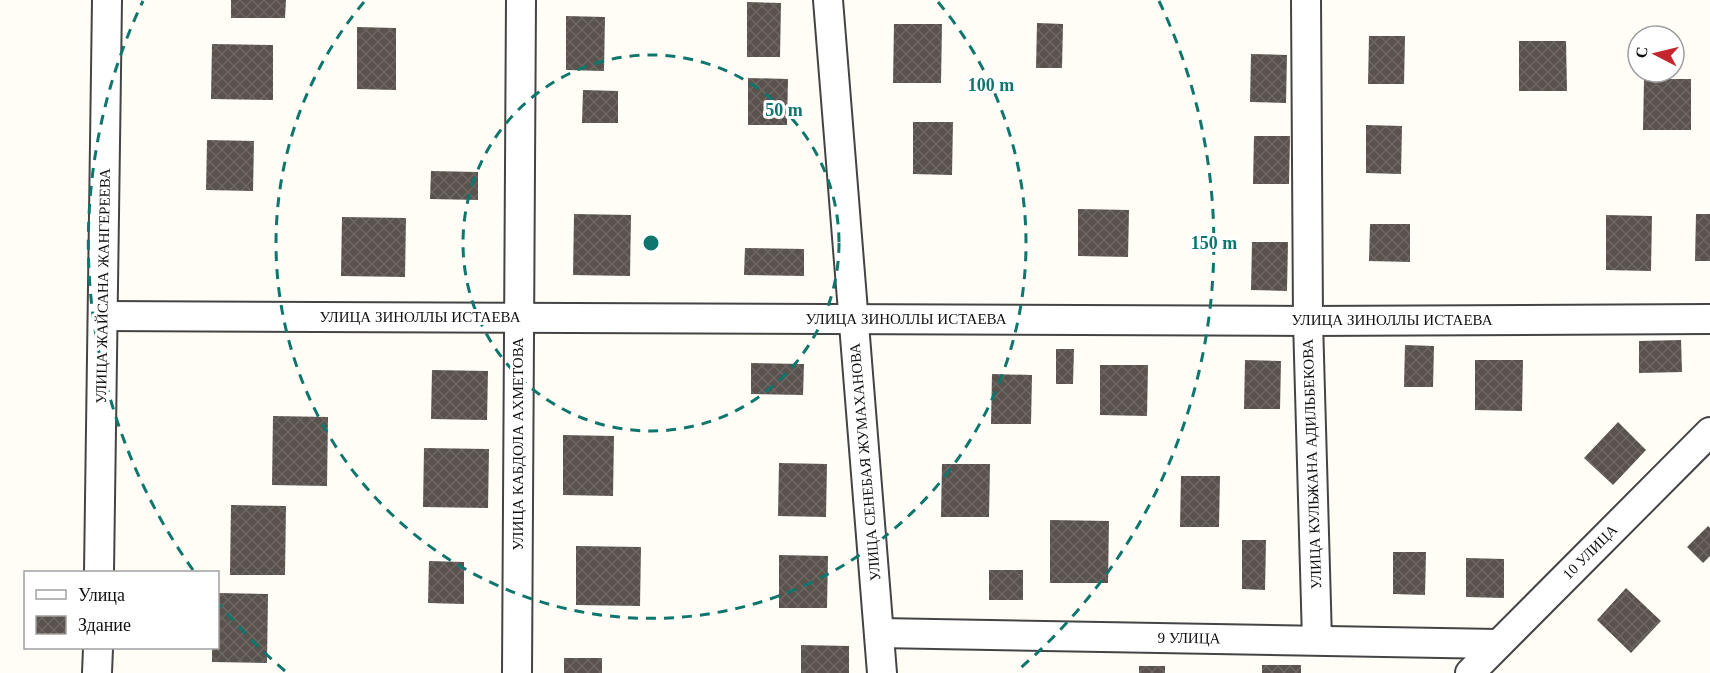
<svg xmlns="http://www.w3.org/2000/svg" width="1710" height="673" viewBox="0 0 1710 673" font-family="Georgia,serif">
<defs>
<pattern id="building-cross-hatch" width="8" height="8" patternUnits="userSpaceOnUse" patternTransform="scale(1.5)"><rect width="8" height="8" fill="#5a524d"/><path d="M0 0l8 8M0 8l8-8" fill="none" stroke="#6d6662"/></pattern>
</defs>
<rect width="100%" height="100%" fill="#fffdf5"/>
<g fill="url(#building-cross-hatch)">
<polygon points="231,0 286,0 285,18 231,18"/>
<polygon points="747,2 781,3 780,57 747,57"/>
<polygon points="566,16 605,17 604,71 566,70"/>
<polygon points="1037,23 1063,24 1062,68 1036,68"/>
<polygon points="894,24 942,24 941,83 893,83"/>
<polygon points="357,27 396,28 396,90 357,89"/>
<polygon points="1369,36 1405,36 1404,84 1368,84"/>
<polygon points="1519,41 1566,41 1567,91 1519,91"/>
<polygon points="212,44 273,45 273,100 211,99"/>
<polygon points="1251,54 1287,55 1286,103 1250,102"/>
<polygon points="748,78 788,79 787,125 748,125"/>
<polygon points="1644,79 1691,79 1691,130 1643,130"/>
<polygon points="583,90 618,91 618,123 582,123"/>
<polygon points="913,122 953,122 952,175 913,174"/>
<polygon points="1366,125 1402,126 1401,174 1366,173"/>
<polygon points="1254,136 1290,136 1289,184 1253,184"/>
<polygon points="207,140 254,141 253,191 206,190"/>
<polygon points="431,171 478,172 478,200 430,199"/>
<polygon points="1078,209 1129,210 1128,257 1078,256"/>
<polygon points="574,214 631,215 630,276 573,275"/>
<polygon points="1696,214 1710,214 1710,261 1695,261"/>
<polygon points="1606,215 1652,216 1651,271 1606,270"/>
<polygon points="342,217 406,218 405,277 341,276"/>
<polygon points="1370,224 1410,224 1410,262 1369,261"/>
<polygon points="1252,242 1288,242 1287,291 1251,290"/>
<polygon points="745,248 804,249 804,276 744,275"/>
<polygon points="1681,340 1682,372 1639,373 1639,341"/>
<polygon points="1405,345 1434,346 1433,387 1404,387"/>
<polygon points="1056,349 1074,349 1073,384 1056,384"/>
<polygon points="1245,360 1281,361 1280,409 1244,409"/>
<polygon points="1475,360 1523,360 1522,411 1475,410"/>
<polygon points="751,363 804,364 803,395 751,394"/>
<polygon points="1100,365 1148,365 1147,416 1100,415"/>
<polygon points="432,370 488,371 487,420 431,419"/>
<polygon points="992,374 1032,375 1031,424 991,424"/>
<polygon points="273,416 328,417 327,486 272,485"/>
<polygon points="1618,422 1646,450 1613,485 1584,458"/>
<polygon points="563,435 614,436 613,496 563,495"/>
<polygon points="424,448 489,449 488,508 423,507"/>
<polygon points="779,463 827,464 826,517 778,516"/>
<polygon points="942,464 990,464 989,517 941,517"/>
<polygon points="1181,476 1220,476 1219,527 1180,527"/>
<polygon points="231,505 286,506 285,575 230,575"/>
<polygon points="1050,520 1109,521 1108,583 1050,583"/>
<polygon points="1708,526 1710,528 1710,556 1703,563 1687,547"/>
<polygon points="1242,540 1266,540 1265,590 1242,589"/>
<polygon points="576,546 641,547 640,606 576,605"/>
<polygon points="1393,552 1426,552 1425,595 1393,594"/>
<polygon points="779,555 828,556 827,608 779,608"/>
<polygon points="1466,558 1504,559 1504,598 1466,597"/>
<polygon points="429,561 464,562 464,604 428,603"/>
<rect x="989" y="570" width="34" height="30"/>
<polygon points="1626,588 1661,621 1631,653 1597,620"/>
<polygon points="218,593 268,594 267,663 212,662 212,648 218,648"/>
<polygon points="801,645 849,646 849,673 801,673"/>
<rect x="564" y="658" width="38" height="15"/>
<rect x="1262" y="665" width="39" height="8"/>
<rect x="1139" y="666" width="26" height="7"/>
</g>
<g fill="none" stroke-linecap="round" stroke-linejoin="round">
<defs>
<g id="minor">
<polyline points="828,0 882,673"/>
<polyline points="1306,0 1308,321 1317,640"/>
<polyline points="103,316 1308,321 1710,319"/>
<polyline points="99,572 107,0"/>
<polyline points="879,633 1498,644"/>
<polyline points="97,673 98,648"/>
<polyline points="517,673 521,0"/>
<polyline points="1470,673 1710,432"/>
</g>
</defs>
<use href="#minor" stroke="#444" stroke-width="32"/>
<use href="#minor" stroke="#fff" stroke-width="28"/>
</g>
<g fill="none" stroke="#0f766e" stroke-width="3" stroke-dasharray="10 8">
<circle cx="651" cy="243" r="188"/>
<path d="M938 2A375 375 0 1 1 364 2"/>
<path d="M285 671A563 563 0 0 1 220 605M193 570A563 563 0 0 1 143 1M1159 1A563 563 0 0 1 1017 671"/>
</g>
<g text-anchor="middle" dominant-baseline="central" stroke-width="6" stroke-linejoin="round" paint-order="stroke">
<g font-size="15" fill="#111" stroke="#fff">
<text transform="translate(103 286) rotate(-89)">УЛИЦА ЖАЙСАНА ЖАНГЕРЕЕВА</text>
<text x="420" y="317">УЛИЦА ЗИНОЛЛЫ ИСТАЕВА</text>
<text x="906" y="319">УЛИЦА ЗИНОЛЛЫ ИСТАЕВА</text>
<text x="1392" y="320">УЛИЦА ЗИНОЛЛЫ ИСТАЕВА</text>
<text transform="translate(518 444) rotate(-90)">УЛИЦА КАБДОЛА АХМЕТОВА</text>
<text transform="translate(865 462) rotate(-95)">УЛИЦА СЕНЕБАЯ ЖУМАХАНОВА</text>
<text transform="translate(1312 464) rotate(-92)">УЛИЦА КУЛЬЖАНА АДИЛЬБЕКОВА</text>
<text transform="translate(1590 552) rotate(-45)">10 УЛИЦА</text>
<text transform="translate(1189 638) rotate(1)">9 УЛИЦА</text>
</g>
</g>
<circle cx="651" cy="243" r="9" fill="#0f766e" stroke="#fff" stroke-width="3"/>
<g font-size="18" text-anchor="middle" font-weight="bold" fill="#0f766e" stroke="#fff" stroke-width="6" stroke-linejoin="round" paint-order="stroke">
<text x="991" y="91">100 m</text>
<text x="784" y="116">50 m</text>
<text x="1214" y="249">150 m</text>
</g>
<rect x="24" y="571" width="195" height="78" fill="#ffffff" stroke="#a0a0a0" stroke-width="1.5"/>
<rect x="36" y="590" width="30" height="9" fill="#ffffff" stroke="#a0a0a0" stroke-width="1.5"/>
<text x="78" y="601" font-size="18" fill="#111111">Улица</text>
<rect x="36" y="616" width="30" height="18" fill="url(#building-cross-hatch)" stroke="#a0a0a0" stroke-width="1.5"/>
<text x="78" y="631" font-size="18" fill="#111111">Здание</text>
<g transform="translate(1656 54) rotate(277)"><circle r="28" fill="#ffffff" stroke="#a0a0a0" stroke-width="1.5"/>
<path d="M0-4.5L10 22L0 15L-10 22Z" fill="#c4262e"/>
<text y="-9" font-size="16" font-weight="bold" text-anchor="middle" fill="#111111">С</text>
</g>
</svg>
